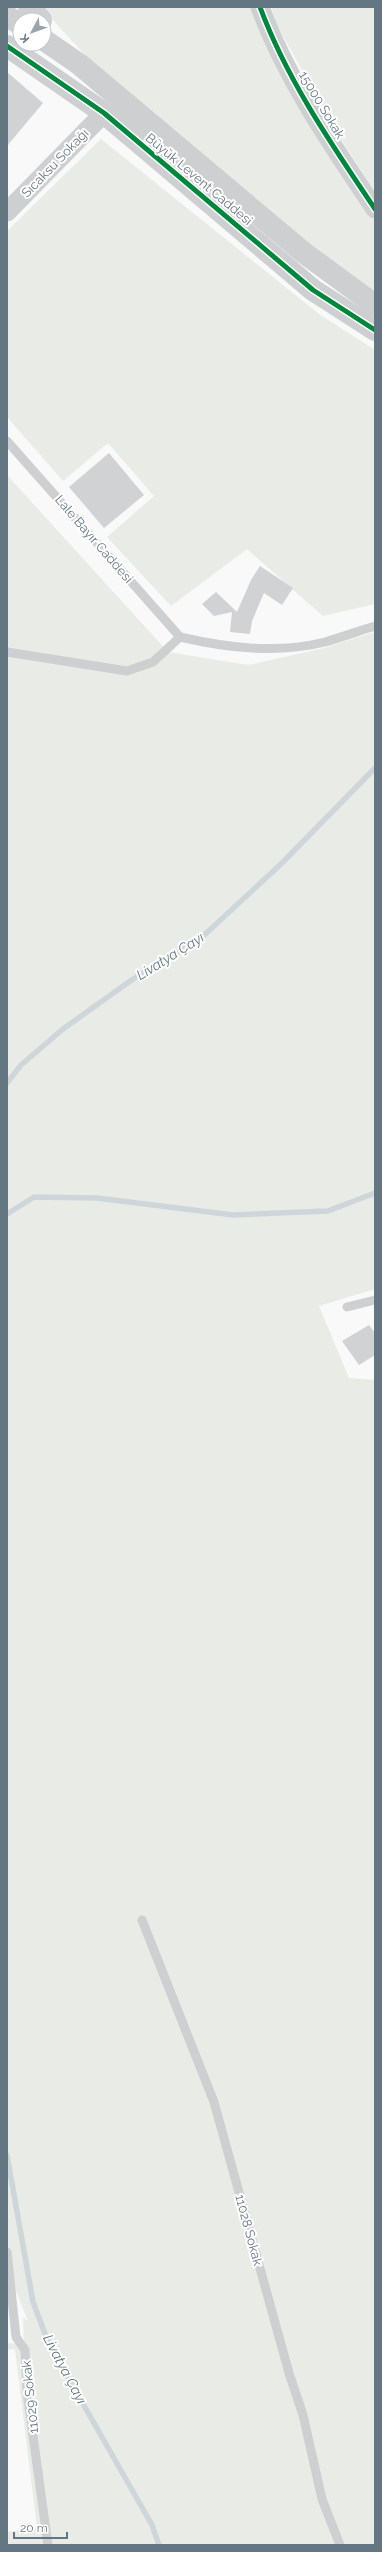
<svg xmlns="http://www.w3.org/2000/svg" width="382" height="2552" viewBox="0 0 382 2552" font-family="Raleway,sans-serif">
<rect width="100%" height="100%" fill="#f9f9f9"/>
<g fill="#e8ebe6">
<polygon points="41,7 252,7 348,180 375,221 375,298 95,66"/>
<polygon points="271,7 375,7 375,192 335,130 277,25"/>
<polygon points="101,139 319,314 375,350 375,604 323,616 247,549 171,606 107,537 154,496 108,443 63,481 7,417 7,231"/>
<polygon points="7,475 168,652 248,665 324,648 375,632 375,1289 319,1306 349,1378 375,1380 375,2545 7,2545 7,2532 37,2528 15,2349 7,2350 7,2343 24,2344 23,2317 28,2321 7,2269"/>
</g>
<g fill="none" stroke-linecap="round" stroke-linejoin="round">
<g stroke="#ced6d9" stroke-width="5.5">
<polyline points="7,1083 21,1065 63,1029 133,979 201,938 281,864 375,768"/>
<polyline points="7,1214 34,1197 97,1198 233,1215 328,1211 375,1193"/>
<polyline points="7,2155 33,2302 49,2344 152,2525 159,2545"/>
</g>
</g>
<g fill="#d0d2d3">
<polygon points="7,72 43,103 7,146"/>
<polygon points="109,453 144,495 104,528 69,487"/>
<polygon points="260,566 293,588 282,605 264,593 252,621 250,634 230,632 232,612 214,616 202,604 216,592 237,612 251,580"/>
<polygon points="369,1325 375,1333 375,1355 359,1365 342,1341"/>
</g>
<g fill="none" stroke-linecap="round" stroke-linejoin="round">
<g stroke="#cecfd0" stroke-width="9">
<polyline points="7,441 180,637"/>
<path d="M180 637C228 648 277 654 325 642 342 637 359 631 375 626"/>
<polyline points="7,652 127,671 153,662 180,637"/>
<polyline points="347,1307 375,1300"/>
<polyline points="142,1920 214,2102 289,2373 303,2415 322,2499 340,2545"/>
<polyline points="7,2252 16,2337 25,2350 27,2392 48,2545"/>
</g>
<g stroke="#cecfd0" stroke-width="19">
<path d="M260 7C287 80 332 145 375 209"/>
<polyline points="7,212 104,113"/>
</g>
<g stroke="#cecfd0" stroke-width="22">
<polyline points="29,7 41,20"/>
<polyline points="7,16 20,24"/>
<polyline points="44,40 79,64 304,253 375,305"/>
<polyline points="7,46 104,113 313,290 375,330"/>
</g>
<defs>
<g id="cycleway">
<path d="M260 7C287 80 332 145 375 209"/>
<polyline points="7,46 104,113 313,290 375,330"/>
</g>
</defs>
<use href="#cycleway" stroke="#fff" stroke-width="8"/>
<use href="#cycleway" stroke="#00873e" stroke-width="5"/>
</g>
<g text-anchor="middle" dominant-baseline="central" stroke-width="4" stroke-linejoin="round" paint-order="stroke">
<g font-size="13" fill="#657683" stroke="#fff">
<text transform="translate(322 105) rotate(59)">15000 Sokak</text>
<text transform="translate(55 163) rotate(-46)">Sıcaksu Sokağı</text>
<text transform="translate(199 179) rotate(40)">Büyük Levent Caddesi</text>
<text transform="translate(94 539) rotate(49)">Lale Bayır Caddesi</text>
<text transform="translate(249 2230) rotate(75)">11028 Sokak</text>
<text transform="translate(30 2397) rotate(-96)">11029 Sokak</text>
</g>
<g font-size="14" font-style="italic" fill="#60757c" stroke="#fff">
<text transform="translate(170 956) rotate(-32)">Livatya Çayı</text>
<text transform="translate(65 2369) rotate(62)">Livatya Çayı</text>
</g>
</g>
<rect width="382" height="2552" fill="none" stroke="#657683" stroke-width="16"/>
<g transform="translate(32 32) rotate(229)"><circle r="19" fill="#ffffff" stroke="#c1c8cd"/>
<path d="M0-3L7 15L0 10L-7 15Z" fill="#99a4ac"/>
<text y="-6" font-size="11" font-weight="bold" text-anchor="middle" fill="#657683">K</text>
</g>
<path d="M14 2532v6h53v-6" fill="none" stroke="#657683" stroke-width="2"/>
<text x="20" y="2532" font-size="12" fill="#657683" stroke="#ffffff" stroke-width="3" paint-order="stroke">20 m</text>
</svg>
